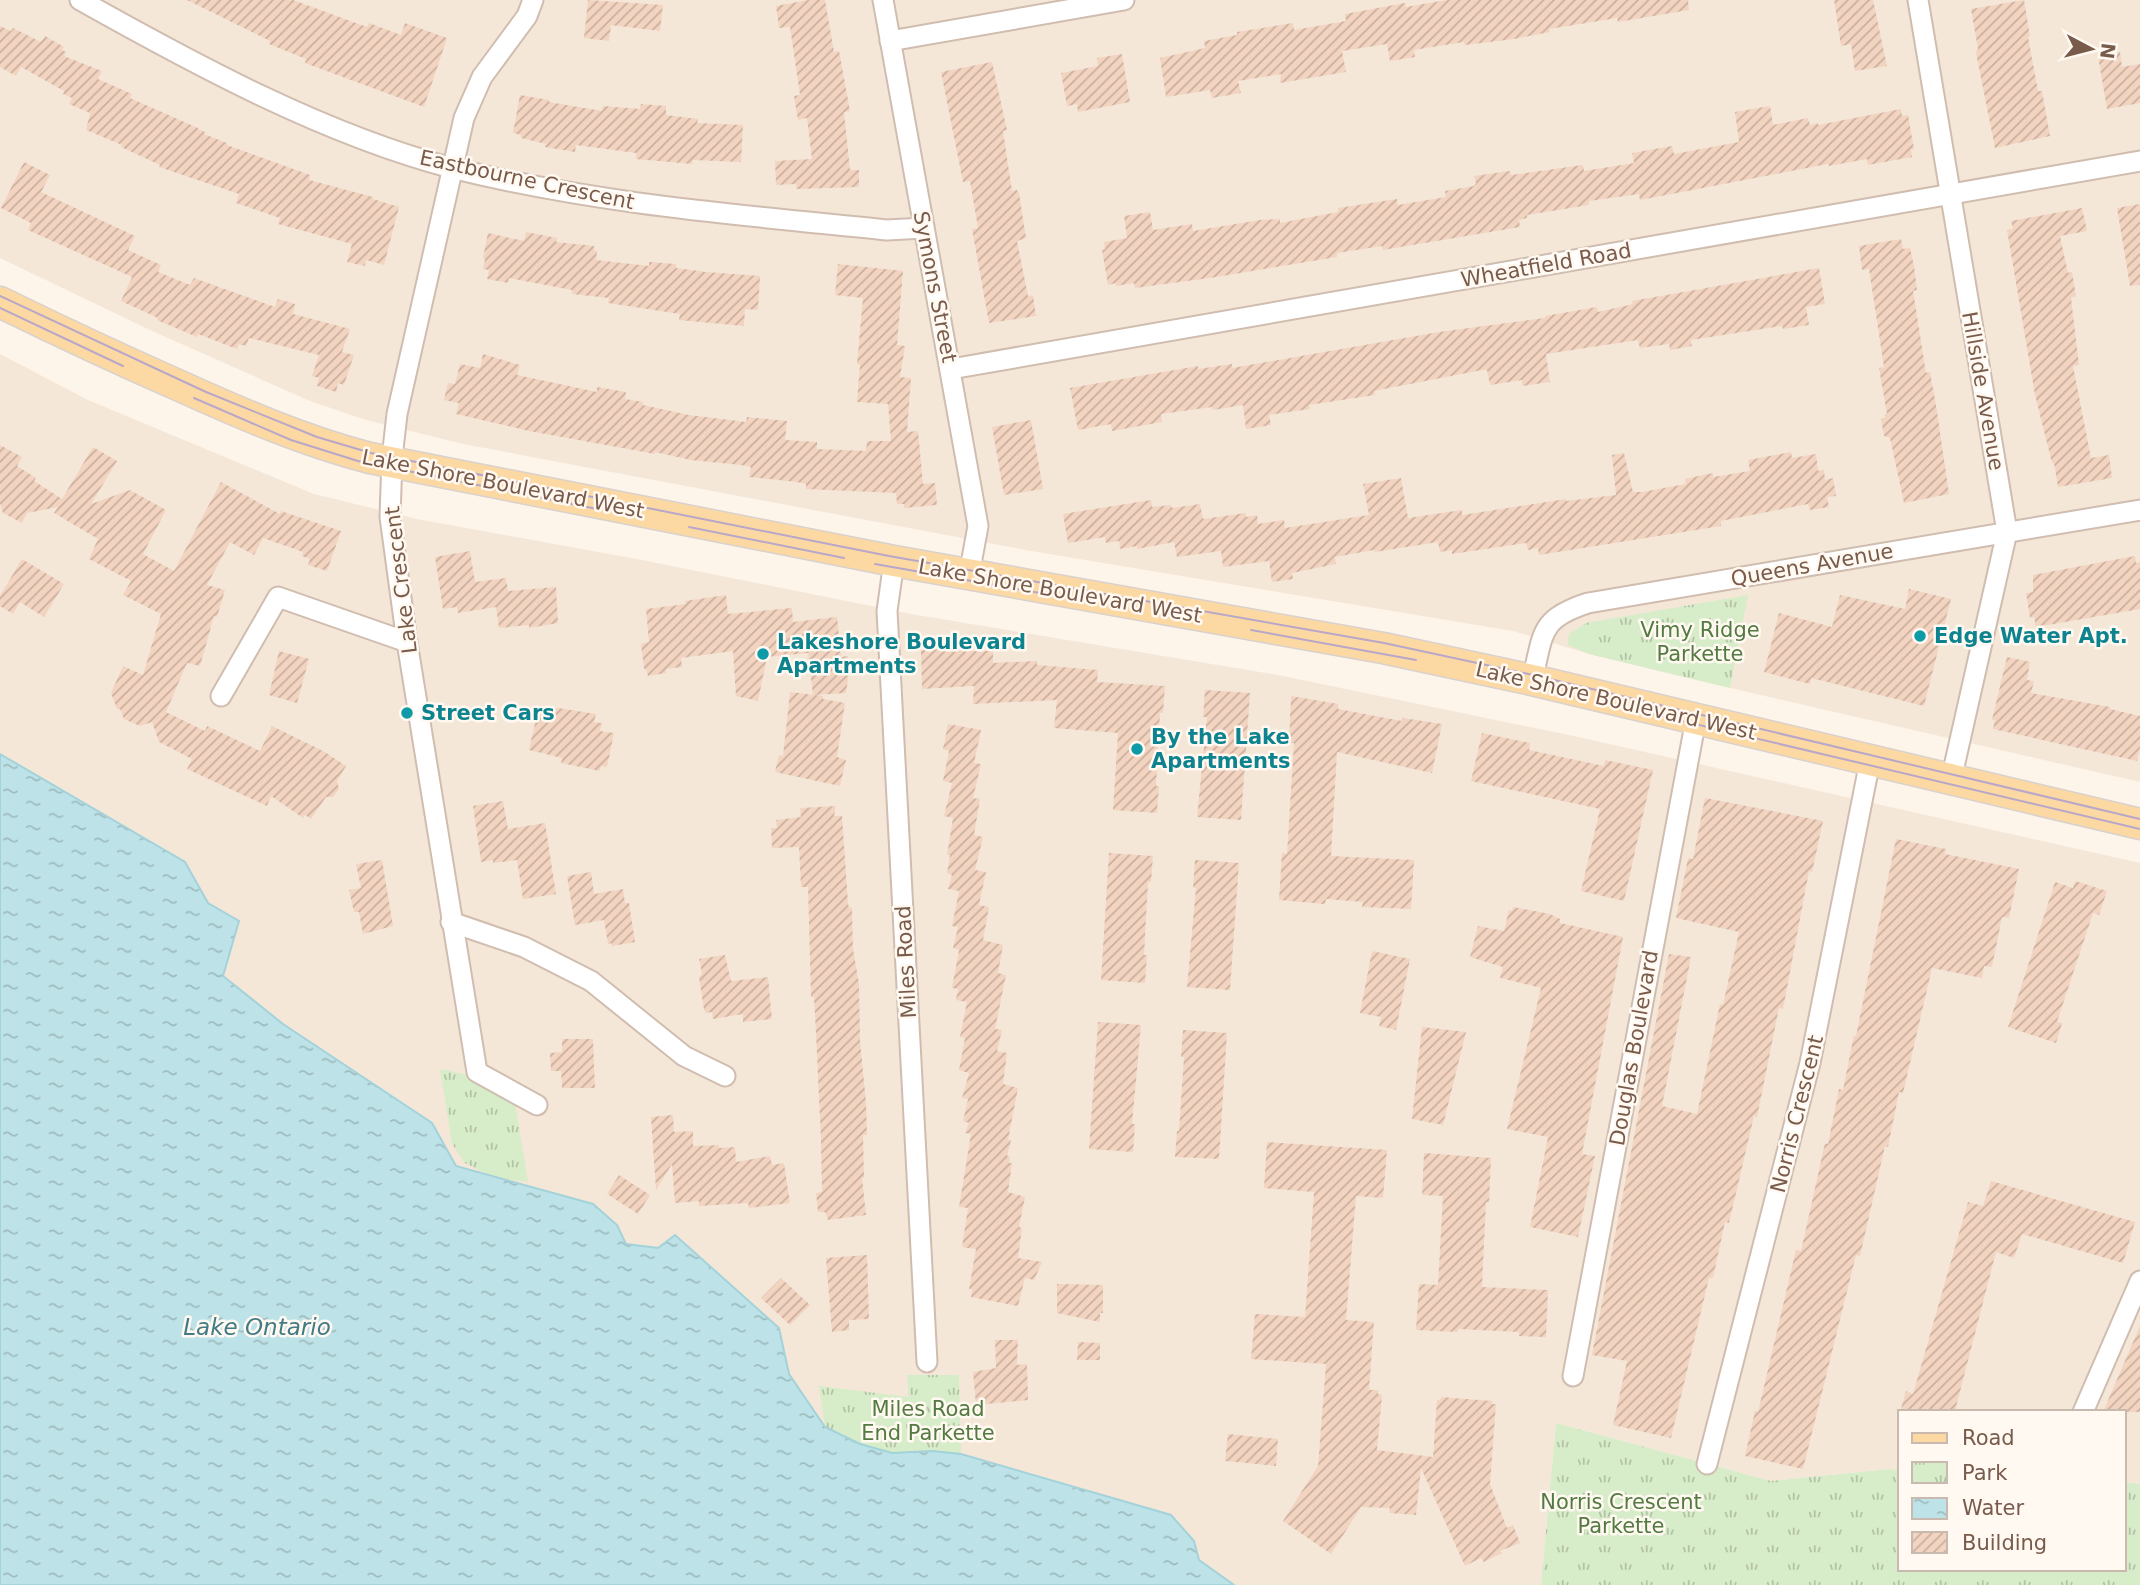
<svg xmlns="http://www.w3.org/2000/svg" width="2140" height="1585" viewBox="0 0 2140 1585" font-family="'DejaVu Sans',sans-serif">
<defs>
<pattern id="park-tufts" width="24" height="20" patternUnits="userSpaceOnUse" patternTransform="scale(1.75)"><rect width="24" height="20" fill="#d7ecc8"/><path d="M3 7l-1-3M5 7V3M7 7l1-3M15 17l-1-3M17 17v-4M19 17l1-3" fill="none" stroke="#b3c2a5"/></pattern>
<pattern id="water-ripples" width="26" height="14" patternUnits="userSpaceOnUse" patternTransform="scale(1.75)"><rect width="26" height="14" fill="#bde3e8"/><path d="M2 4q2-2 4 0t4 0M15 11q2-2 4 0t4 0" fill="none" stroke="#9ebbbe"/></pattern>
<pattern id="building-hatch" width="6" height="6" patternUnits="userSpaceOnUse" patternTransform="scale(1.75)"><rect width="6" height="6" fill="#f3d4c1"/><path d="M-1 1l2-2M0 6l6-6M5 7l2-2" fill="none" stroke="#caaf9f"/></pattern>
</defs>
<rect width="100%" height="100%" fill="#fdf5ea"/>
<g fill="#f5e7d8">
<polygon points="0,0 2140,0 2140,782 1730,688 1589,654 1513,631 1031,551 463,444 366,420 310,401 150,330 0,258"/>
<polygon points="0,354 88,400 314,494 417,519 642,560 911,614 1278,675 1569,735 2140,863 2140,1484 2124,1482 2124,1412 1900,1412 1900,1470 1888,1469 1771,1481 1556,1423 1541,1585 1234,1585 1199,1560 1194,1540 825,1427 789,1374 779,1328 676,1235 658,1248 626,1244 617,1225 593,1204 455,1166 432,1123 283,1024 223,976 239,921 208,903 185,862 0,754"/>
</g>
<g fill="url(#park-tufts)">
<polygon points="1748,595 1730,688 1589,654 1568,645 1569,634 1586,623"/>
<polygon points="440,1069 512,1084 528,1182 493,1177 465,1163 452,1144"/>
<polygon points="907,1375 959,1375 961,1454 932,1451 892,1453 860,1444 825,1427 819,1386 909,1397"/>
<polygon points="1556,1423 1771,1481 1889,1469 1900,1470 1900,1569 2124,1569 2124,1482 2140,1484 2140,1585 1541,1585"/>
</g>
<polygon fill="url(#water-ripples)" stroke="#a3d2da" stroke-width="2" points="0,754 185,862 208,903 239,921 223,976 283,1024 432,1123 456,1166 593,1204 617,1225 626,1244 658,1248 675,1235 779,1328 789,1374 825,1427 860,1444 892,1453 932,1451 961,1454 1171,1515 1194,1541 1199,1560 1234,1585 0,1585"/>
<g fill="url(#building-hatch)">
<polygon points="187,0 293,0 367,27 369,23 401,35 405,23 447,38 424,107 305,63 306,59 269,44 270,41"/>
<polygon points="588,0 663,5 660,31 611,25 609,41 584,38"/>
<polygon points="808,0 825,0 834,52 839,51 850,111 844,112 850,170 859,170 859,187 796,189 796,184 776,185 775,161 812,159 807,118 798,120 794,96 800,95 790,27 779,28 776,6"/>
<polygon points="1447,0 1688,0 1689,10 1618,22 1617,18 1549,29 1550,32 1514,39 1465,45 1464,42 1414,50 1415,57 1390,61 1387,44 1342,51 1346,72 1280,83 1281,74 1238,81 1241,93 1212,98 1210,90 1166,97 1160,58 1205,48 1204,41 1237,35 1237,32 1293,23 1294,30 1346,21 1345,14 1405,3 1406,7"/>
<polygon points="1834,0 1873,0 1887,66 1855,71 1851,44 1841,46"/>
<polygon points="2024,0 2030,36 2028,37 2038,91 2042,91 2050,136 1995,148 1976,53 1978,49 1971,9"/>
<polygon points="0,26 11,31 13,28 41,42 45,36 64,47 62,50 66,52 64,56 102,71 98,79 132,94 130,98 198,128 198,129 205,132 204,134 227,143 227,145 310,175 309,180 373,197 373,199 399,207 384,265 366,260 365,266 347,262 352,244 278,224 280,218 236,203 239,194 159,167 160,165 121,147 122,145 86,130 90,113 69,104 72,98 63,94 64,91 21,67 16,76 0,67"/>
<polygon points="2120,52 2122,67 2140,64 2140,103 2107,109 2098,56"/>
<polygon points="1122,54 1130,102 1078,112 1077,104 1067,106 1061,73 1098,66 1097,58"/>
<polygon points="992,62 1007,130 1003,131 1012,191 1017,190 1019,193 1026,238 1017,241 1028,296 1033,295 1036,316 989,323 972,229 978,228 970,181 963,182 941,72"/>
<polygon points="520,95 549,100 549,102 602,111 603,106 640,109 641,104 666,106 666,115 698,119 697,123 743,125 741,162 693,160 692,164 636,159 636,153 576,145 575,152 545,147 546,144 521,138 521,135 513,133"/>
<polygon points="1770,106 1773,125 1808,118 1810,125 1818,123 1818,125 1901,109 1902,116 1908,115 1914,149 1911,150 1912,157 1868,165 1867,159 1829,166 1828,164 1640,200 1639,194 1589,201 1589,205 1527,215 1527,218 1519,220 1520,227 1383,250 1382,246 1337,253 1337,257 1210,278 1135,288 1134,283 1116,286 1116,283 1108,285 1102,250 1105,249 1104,242 1127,238 1124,216 1150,212 1153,230 1192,224 1193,231 1260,220 1280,219 1280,223 1338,212 1338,208 1397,199 1398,205 1446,197 1445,191 1474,186 1476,183 1474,176 1510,171 1511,175 1583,165 1584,171 1634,163 1632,153 1672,146 1674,154 1739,142 1735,112"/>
<polygon points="24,162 50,175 41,192 135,236 128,250 161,265 158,272 190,285 194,278 275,307 278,299 295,304 293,314 350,329 342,352 354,355 344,385 338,383 336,392 317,386 319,378 312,376 319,355 249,338 246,346 239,344 237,349 198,334 197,337 157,320 158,318 121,301 132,277 28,230 31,223 1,208"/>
<polygon points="2140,204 2140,285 2130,286 2117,208"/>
<polygon points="2082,208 2087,231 2060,236 2068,273 2072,272 2076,296 2071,298 2079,365 2073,366 2091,458 2109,455 2112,478 2058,487 2054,463 2052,463 2035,395 2007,230 2013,229 2011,221"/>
<polygon points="526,232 557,238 556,242 594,246 594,250 597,251 596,260 649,266 649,262 676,264 676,268 706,272 760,276 758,310 745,309 744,326 679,320 680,314 608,303 609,298 572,294 572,290 509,278 508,283 487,279 489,270 483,269 485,259 483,258 488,233 524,241"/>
<polygon points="1901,239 1903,249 1910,248 1914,266 1917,290 1913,291 1926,373 1930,372 1936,405 1949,494 1904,503 1890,438 1884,436 1881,419 1885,418 1885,415 1887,414 1879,368 1884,367 1869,269 1862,270 1859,246"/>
<polygon points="838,264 903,271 897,345 905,346 900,377 911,378 907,432 918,431 923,484 935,483 937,505 904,508 904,504 897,504 896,493 806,489 806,484 797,482 749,477 751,467 741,465 691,460 655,452 655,454 529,431 456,414 459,403 444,400 448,383 455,384 460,364 480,368 483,354 520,365 517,375 597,392 597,387 626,392 625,399 643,402 643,405 689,415 746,422 747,417 787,421 785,440 817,442 817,449 866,451 867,441 891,441 888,404 857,402 860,365 857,364 863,298 835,295"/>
<polygon points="1819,268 1825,304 1806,307 1809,325 1783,329 1782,326 1691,340 1692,346 1670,350 1669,344 1640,348 1638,340 1546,354 1550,382 1522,386 1522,380 1490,385 1487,370 1482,370 1374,391 1375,395 1309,405 1310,409 1269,415 1271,425 1246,429 1243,405 1213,410 1212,407 1161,414 1162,422 1112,431 1111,424 1078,430 1070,388 1198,366 1198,369 1232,364 1232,368 1439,332 1545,318 1545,316 1597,307 1598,312 1633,304 1632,301"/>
<polygon points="1031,420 1043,489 1004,495 992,427"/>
<polygon points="0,445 22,457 17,466 36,478 34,481 62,499 93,447 117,461 91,504 130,490 166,510 143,554 174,571 221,482 280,514 281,511 341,531 327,571 308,565 310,559 302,556 303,552 263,538 254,555 230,542 207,585 225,590 217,617 214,616 200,666 187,663 166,712 205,731 207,726 260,751 272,726 325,752 346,766 337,781 339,789 333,797 326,797 311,819 305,815 303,818 271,796 267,806 187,769 192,759 159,742 152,722 140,726 124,719 120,709 117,709 111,693 123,666 143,675 161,614 123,595 131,581 89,559 98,539 54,513 58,507 27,513 22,523 3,513 0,503"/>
<polygon points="1791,452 1792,458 1816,454 1818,471 1824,470 1825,480 1833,478 1836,496 1827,497 1829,507 1810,510 1808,504 1721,521 1721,526 1539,555 1538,548 1528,550 1526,543 1452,554 1452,550 1440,552 1438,542 1375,552 1374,550 1335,557 1336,564 1292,573 1293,579 1272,582 1269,561 1223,567 1221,551 1177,557 1174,542 1137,549 1137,546 1120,549 1119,541 1106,543 1105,537 1068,543 1063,514 1151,500 1152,507 1171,505 1172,508 1200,504 1203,519 1246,513 1246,517 1257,515 1258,524 1284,520 1285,528 1369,515 1363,484 1401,478 1408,518 1462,510 1462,515 1566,499 1566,501 1616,495 1612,455 1624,453 1633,492 1642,492 1686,484 1685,479 1694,477 1713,473 1713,477 1750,471 1748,460"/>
<polygon points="470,551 475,582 506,578 508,591 556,587 558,623 529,628 529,625 499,628 496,607 458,613 457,607 443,609 435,557"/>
<polygon points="2135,556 2136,563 2140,562 2140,609 2036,627 2034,617 2030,618 2026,593 2033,592 2033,575"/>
<polygon points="22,559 64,584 44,617 20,602 13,614 0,606 0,596"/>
<polygon points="1909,589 1951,599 1924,706 1811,678 1810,684 1764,672 1779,613 1832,627 1840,595 1905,609"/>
<polygon points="726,595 728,614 792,608 793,622 837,617 841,657 848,656 849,672 846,693 813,695 808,653 767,657 758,701 736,696 733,651 681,658 682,667 666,669 666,673 648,676 646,669 644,669 641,644 649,642 646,609 686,604 685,601"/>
<polygon points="952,648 952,651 993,651 993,663 1037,661 1037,665 1098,670 1097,682 1165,686 1163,713 1160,713 1156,786 1159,786 1157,813 1113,810 1118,733 1054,728 1057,700 973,704 974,686 922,689 921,650"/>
<polygon points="279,651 309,659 297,703 269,695"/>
<polygon points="2007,657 2030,662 2027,680 2034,681 2031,693 2110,707 2110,709 2140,716 2140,748 2137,761 1993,729 1995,720 1992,720"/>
<polygon points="1205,690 1250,693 1241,820 1197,817 1207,717 1203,717"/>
<polygon points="790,692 823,696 823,699 845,703 837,757 846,760 840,786 775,772 779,755 783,756"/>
<polygon points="1291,696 1338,704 1338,709 1402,721 1403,718 1442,724 1432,773 1337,752 1331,856 1414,860 1411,909 1362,907 1363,902 1326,899 1325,904 1279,900 1282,853 1287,854 1294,743 1289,743"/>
<polygon points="539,705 596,714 594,722 602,723 600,731 614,733 607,767 601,766 600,771 561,763 562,758 529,750"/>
<polygon points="948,724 981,730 974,763 981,764 973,798 980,799 974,835 983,837 975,870 986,872 979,905 989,907 983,940 1003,945 998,973 1006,975 995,1029 1002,1030 997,1051 1007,1053 1003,1084 1018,1088 1008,1140 1011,1140 1007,1156 1010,1157 1009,1163 1012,1163 1008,1192 1025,1197 1019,1227 1022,1228 1018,1258 1042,1262 1034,1280 1025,1278 1018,1306 971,1297 972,1289 969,1289 976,1249 962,1247 968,1208 959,1207 971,1134 965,1133 969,1123 963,1121 968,1099 962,1098 969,1073 959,1070 965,1038 960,1037 967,1002 956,1000 958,989 952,988 959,950 953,948 958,927 952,926 959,891 948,889 952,875 947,873 950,855 947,855 953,818 944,816 952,783 943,781 949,751 943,749"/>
<polygon points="1482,733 1530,743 1529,750 1604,766 1605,760 1653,770 1624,901 1581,891 1600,809 1471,781"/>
<polygon points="1705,798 1823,821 1812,872 1809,871 1783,1009 1779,1008 1757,1117 1754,1116 1729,1223 1725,1222 1713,1278 1709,1278 1671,1438 1613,1425 1627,1361 1592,1355 1669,954 1691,957 1662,1106 1697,1114 1720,1004 1723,1005 1739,932 1676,918 1688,858 1693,859"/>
<polygon points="503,801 508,829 545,823 556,894 523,899 517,860 493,863 493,860 481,862 473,806"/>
<polygon points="836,806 834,816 842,816 848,903 849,908 852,907 853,949 859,984 860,1041 866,1102 867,1135 863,1135 864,1178 862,1178 866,1215 828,1220 825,1212 818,1212 816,1193 822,1192 821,1140 816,1033 814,997 811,997 808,887 801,887 799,847 772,848 771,828 777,828 776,820 801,817 800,808"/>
<polygon points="1896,839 1946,849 1945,854 2019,869 2009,918 2002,917 1992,967 1984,966 1982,978 1932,968 1903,1093 1899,1092 1888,1147 1885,1146 1860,1256 1856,1255 1803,1469 1745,1456 1755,1411 1758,1412 1796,1250 1801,1251 1825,1143 1828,1144 1839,1089 1843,1090 1854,1035 1856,1036"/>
<polygon points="1109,853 1153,856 1151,882 1148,882 1144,955 1147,955 1145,983 1101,980"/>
<polygon points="382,860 393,926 363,934 359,912 354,912 349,890 361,888 356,864"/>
<polygon points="1195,860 1239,863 1230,990 1187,987 1196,888 1193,887"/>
<polygon points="591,872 594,894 623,889 625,903 629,903 635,942 612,946 611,943 608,944 604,920 575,925 567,876"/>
<polygon points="2075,881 2107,891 2099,915 2093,913 2057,1022 2062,1023 2056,1043 2008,1027 2055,882 2073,888"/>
<polygon points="1513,907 1550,914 1560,919 1560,923 1623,937 1582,1154 1595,1156 1578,1237 1530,1227 1548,1137 1507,1129 1541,988 1500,978 1503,967 1470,957 1478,926 1504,931 1509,910 1512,911"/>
<polygon points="1372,951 1410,959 1396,1030 1379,1026 1381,1017 1360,1013"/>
<polygon points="725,955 731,981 768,977 772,1019 743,1022 743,1014 713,1019 712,1012 706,1013 704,1010 699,977 702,974 699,959"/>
<polygon points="1098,1022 1141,1025 1132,1124 1135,1124 1133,1152 1089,1149"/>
<polygon points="1422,1027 1466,1032 1443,1125 1412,1119"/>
<polygon points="1183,1030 1227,1033 1219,1159 1175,1157 1177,1131 1179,1131 1184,1057 1181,1057"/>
<polygon points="562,1039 593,1039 595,1088 562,1088 561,1071 551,1071 550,1053 562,1052"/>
<polygon points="673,1115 674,1132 693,1131 693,1146 719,1145 719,1148 735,1147 736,1162 770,1156 772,1165 784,1163 790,1203 749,1208 748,1203 699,1206 699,1201 675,1203 672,1164 656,1190 651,1117"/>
<polygon points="1267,1142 1387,1150 1383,1198 1356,1196 1346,1320 1374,1322 1369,1390 1378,1390 1378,1394 1382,1395 1377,1450 1433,1457 1437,1400 1440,1400 1441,1397 1492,1401 1492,1404 1496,1404 1490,1484 1507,1528 1513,1525 1520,1543 1500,1551 1502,1553 1484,1562 1481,1558 1465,1566 1421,1468 1416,1515 1389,1513 1390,1508 1361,1507 1331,1554 1283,1521 1318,1466 1326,1364 1251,1359 1255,1314 1305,1317 1314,1192 1264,1188"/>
<polygon points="1424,1153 1491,1158 1489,1203 1486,1202 1482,1287 1548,1290 1546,1337 1519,1336 1519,1332 1458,1329 1458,1332 1416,1330 1419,1284 1438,1285 1443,1196 1422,1195"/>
<polygon points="619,1175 650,1195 638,1214 607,1194"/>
<polygon points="1991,1181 2135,1222 2123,1263 2022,1234 2014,1258 1996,1252 1956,1407 1957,1412 1900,1412 1906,1391 1913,1394 1968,1202 1983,1206"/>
<polygon points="867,1255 869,1319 849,1320 849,1330 832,1332 826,1258"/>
<polygon points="781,1278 810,1305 790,1325 761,1298"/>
<polygon points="1057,1284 1103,1285 1103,1313 1100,1313 1100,1322 1057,1313"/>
<polygon points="2140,1326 2140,1412 2103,1412"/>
<polygon points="995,1340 1018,1340 1017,1365 1027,1364 1028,1400 976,1405 973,1372 996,1368"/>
<polygon points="1078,1342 1100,1343 1100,1360 1077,1360"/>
<polygon points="1228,1434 1278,1439 1276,1466 1225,1461"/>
</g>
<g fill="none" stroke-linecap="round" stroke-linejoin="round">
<defs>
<g id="street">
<path d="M80 0C194 64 325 135 452 168 595 204 742 215 887 230L924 228"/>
<polyline points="533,0 527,16 482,77 464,118 397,414 392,458 390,517 407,642 477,1072 537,1105"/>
<polyline points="883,0 978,526 969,575"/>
<polyline points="1918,0 2007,532 1951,780"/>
<polyline points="890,41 1124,0"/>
<polyline points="951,369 2140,161"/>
<polyline points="894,561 887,611 927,1362"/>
<path d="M1532 680C1544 634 1538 619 1588 603L2140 510"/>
<polyline points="221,696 278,597 407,642"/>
<polyline points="451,922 524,947 591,981 684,1056 725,1076"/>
<polyline points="1573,1376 1696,719"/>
<polyline points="2083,1412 2140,1281"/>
<polyline points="1707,1464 1810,1063 1870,761"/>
</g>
<path id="primary" d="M0 302C59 331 119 359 180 386 242 414 304 441 370 458L894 561 1383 648 1532 680 2140 824"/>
</defs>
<use href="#street" stroke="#d0bdaf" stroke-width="23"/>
<use href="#primary" stroke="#d9d1cd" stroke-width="33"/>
<use href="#street" stroke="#fff" stroke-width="19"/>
<use href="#primary" stroke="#fcd9a3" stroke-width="30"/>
<g stroke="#b8a7c9" stroke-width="2">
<polyline points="0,296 206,392 317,437 371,453 889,556 1384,643 1533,675 2140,819"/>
<polyline points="0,308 123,366"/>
<polyline points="194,398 291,440 358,461 597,509"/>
<polyline points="689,527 844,558"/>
<polyline points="875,564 1040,593"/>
<polyline points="1251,630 1416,660"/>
<polyline points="1627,708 2140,829"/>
</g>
</g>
<g fill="#0f9aa8" stroke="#fff9f1" stroke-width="2.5">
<circle cx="1920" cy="636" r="7"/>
<circle cx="763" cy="654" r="7"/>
<circle cx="407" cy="713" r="7"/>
<circle cx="1137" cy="749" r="7"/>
</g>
<g text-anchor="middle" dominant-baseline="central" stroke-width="5" stroke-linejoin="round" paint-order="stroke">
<g font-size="21" fill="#795b4c" stroke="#fff9f1">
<text transform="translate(527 180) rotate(12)">Eastbourne Crescent</text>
<text transform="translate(1546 265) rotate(-10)">Wheatfield Road</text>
<text transform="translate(935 287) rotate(79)">Symons Street</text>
<text transform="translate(1983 391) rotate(80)">Hillside Avenue</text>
<text transform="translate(503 484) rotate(11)">Lake Shore Boulevard West</text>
<text transform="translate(1812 565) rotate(-10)">Queens Avenue</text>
<text transform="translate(401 580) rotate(-97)">Lake Crescent</text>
<text transform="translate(1060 591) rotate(10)">Lake Shore Boulevard West</text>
<text transform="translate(1616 701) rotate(13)">Lake Shore Boulevard West</text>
<text transform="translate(906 962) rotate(-93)">Miles Road</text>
<text transform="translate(1634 1048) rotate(-80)">Douglas Boulevard</text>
<text transform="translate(1797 1114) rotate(-76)">Norris Crescent</text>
</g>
<g font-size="21" fill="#527a41" stroke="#fff9f1">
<text x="1700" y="630">Vimy Ridge<tspan x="1700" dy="24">Parkette</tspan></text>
<text x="928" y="1409">Miles Road<tspan x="928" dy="24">End Parkette</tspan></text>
<text x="1621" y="1502">Norris Crescent<tspan x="1621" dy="24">Parkette</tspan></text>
</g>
<g font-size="21" font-weight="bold" fill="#0d838f" stroke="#fff9f1" text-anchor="start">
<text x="1934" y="636">Edge Water Apt.</text>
<text x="777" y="642">Lakeshore Boulevard<tspan x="777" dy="24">Apartments</tspan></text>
<text x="421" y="713">Street Cars</text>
<text x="1151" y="737">By the Lake<tspan x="1151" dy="24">Apartments</tspan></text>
</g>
<g font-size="23" font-style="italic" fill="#427b86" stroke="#fff9f1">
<text x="257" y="1327">Lake Ontario</text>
</g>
</g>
<rect x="1898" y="1410" width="228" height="161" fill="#fff9f1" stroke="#c9baaf" stroke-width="2"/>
<rect x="1912" y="1433" width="35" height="10" fill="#fcd9a3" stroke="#c9baaf" stroke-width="2"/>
<text x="1962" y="1445" font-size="21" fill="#795b4c">Road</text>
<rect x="1912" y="1462" width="35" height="21" fill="url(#park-tufts)" stroke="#c9baaf" stroke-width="2"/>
<text x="1962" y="1480" font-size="21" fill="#795b4c">Park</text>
<rect x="1912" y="1498" width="35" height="21" fill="url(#water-ripples)" stroke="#c9baaf" stroke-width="2"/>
<text x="1962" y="1515" font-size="21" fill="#795b4c">Water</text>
<rect x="1912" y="1532" width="35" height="21" fill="url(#building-hatch)" stroke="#c9baaf" stroke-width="2"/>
<text x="1962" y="1550" font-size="21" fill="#795b4c">Building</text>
<g transform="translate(2091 49) rotate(97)" stroke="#fff9f1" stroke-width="5" paint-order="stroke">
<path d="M0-5L12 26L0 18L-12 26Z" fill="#795b4c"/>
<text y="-10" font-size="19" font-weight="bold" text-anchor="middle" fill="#795b4c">N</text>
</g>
</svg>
